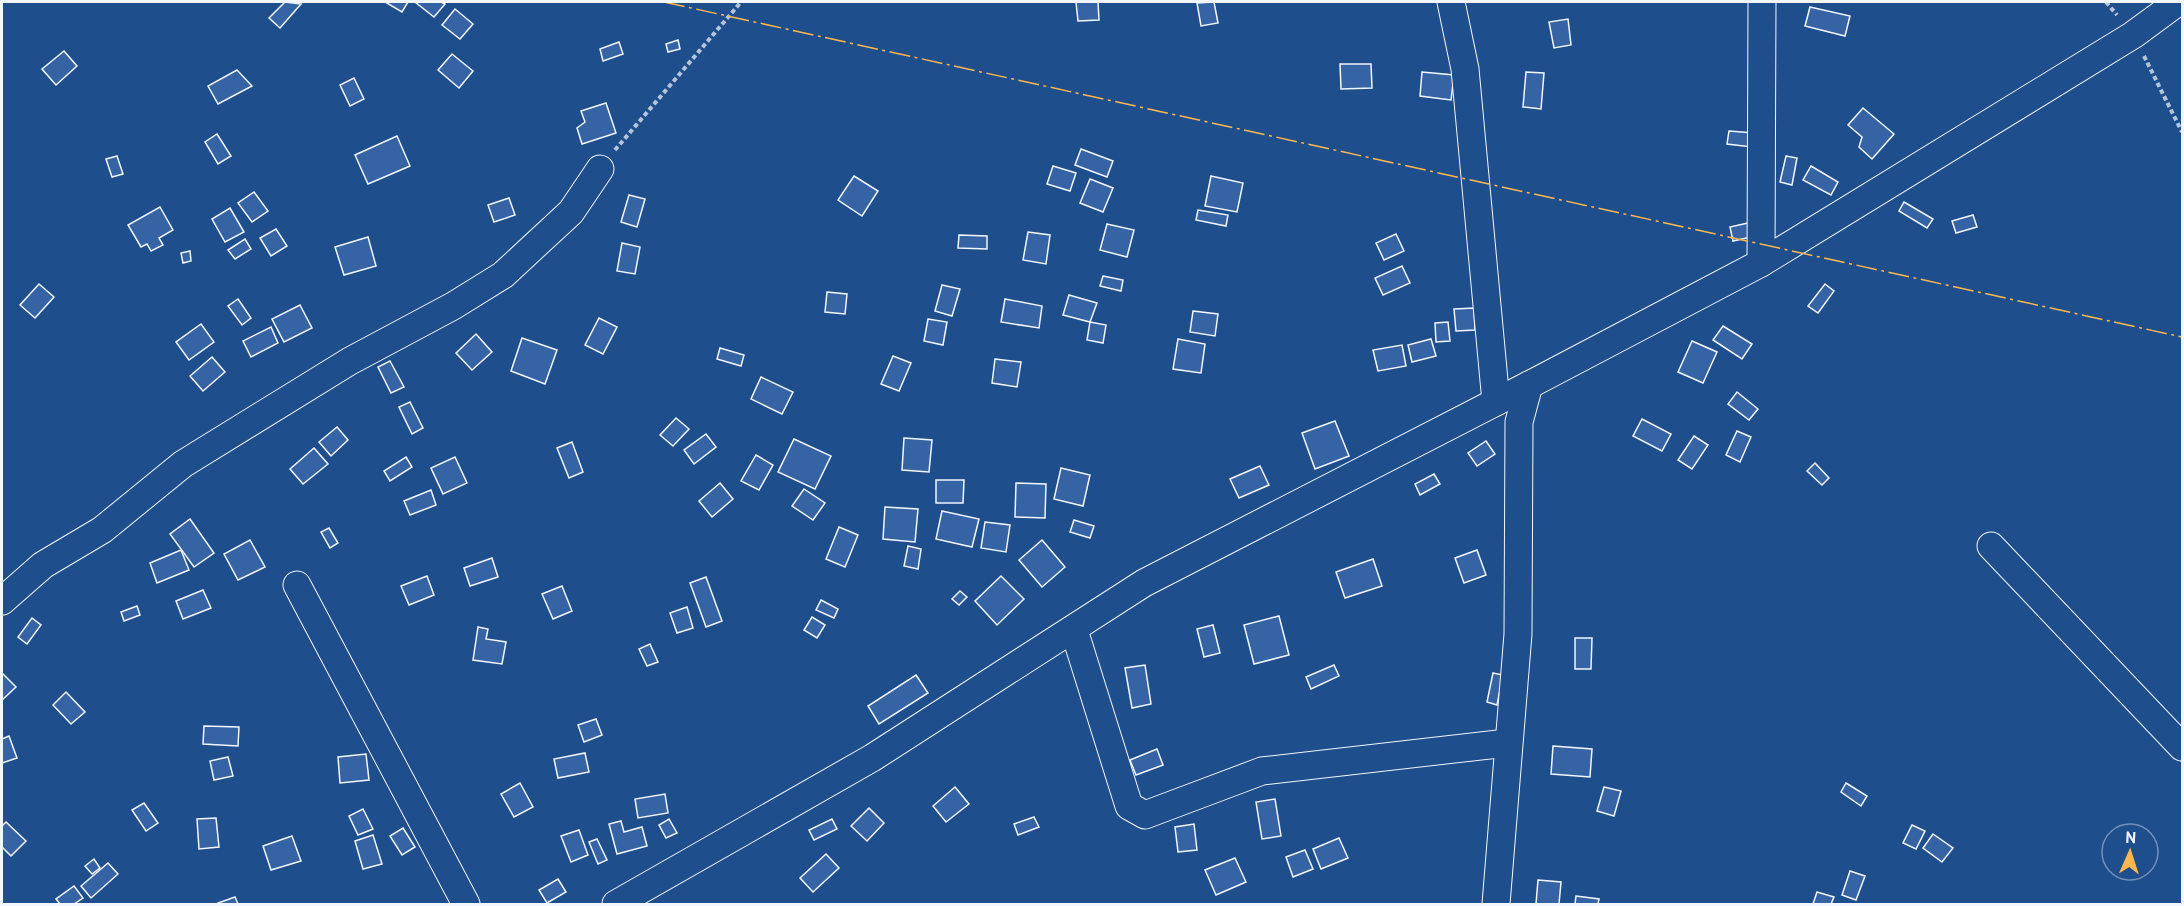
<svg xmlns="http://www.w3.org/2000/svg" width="2184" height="906" viewBox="0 0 2184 906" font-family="'PT Sans',sans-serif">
<rect width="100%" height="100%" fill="#1f4e8c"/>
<g fill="#3563a3" stroke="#f2f6ff" stroke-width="1.5">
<polygon points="285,2 301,4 280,28 269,18"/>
<polygon points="385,2 408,2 402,12"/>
<polygon points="415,2 441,2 445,4 434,17"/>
<polygon points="1076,2 1098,2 1099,20 1078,21"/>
<polygon points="1214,2 1218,23 1201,26 1197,3"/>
<polygon points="1810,7 1850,16 1845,36 1805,26"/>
<polygon points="455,9 473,24 460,39 442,25"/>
<polygon points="1568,19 1571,45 1554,48 1549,22"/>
<polygon points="678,40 680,49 668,52 666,44"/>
<polygon points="619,42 623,54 603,61 600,49"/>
<polygon points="64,51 77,66 56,85 42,69"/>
<polygon points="452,54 473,71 459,88 438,70"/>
<polygon points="1340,64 1371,64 1372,88 1341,89"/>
<polygon points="237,70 252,86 218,104 208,86"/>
<polygon points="1422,72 1454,75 1451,100 1420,96"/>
<polygon points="1526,72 1544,73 1541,109 1523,107"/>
<polygon points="354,78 364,99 350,106 340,85"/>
<polygon points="606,103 616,133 582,144 577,128 585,122 581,111"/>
<polygon points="1863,108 1894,134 1872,159 1859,147 1862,137 1848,125"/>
<polygon points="1729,131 1754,133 1752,147 1727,144"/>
<polygon points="217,134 231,156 218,164 205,142"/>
<polygon points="397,136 410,166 368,184 355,155"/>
<polygon points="1081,149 1113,161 1107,177 1075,165"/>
<polygon points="117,156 123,174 112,177 106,159"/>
<polygon points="1786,156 1797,158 1792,185 1780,182"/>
<polygon points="1053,166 1076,173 1070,191 1047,184"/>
<polygon points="1811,166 1838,182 1831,195 1803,180"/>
<polygon points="854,176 878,191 862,216 838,200"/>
<polygon points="1211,176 1243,183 1237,212 1205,206"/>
<polygon points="1090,179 1113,188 1103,212 1080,203"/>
<polygon points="254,192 268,211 252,222 238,203"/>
<polygon points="629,195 645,199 637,227 621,222"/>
<polygon points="509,198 515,215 494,222 488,205"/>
<polygon points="1904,202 1933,219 1927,228 1899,211"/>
<polygon points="160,207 173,230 159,238 163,245 151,251 147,244 141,247 128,225"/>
<polygon points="230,208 244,232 225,242 212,219"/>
<polygon points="1198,210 1228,215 1226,226 1196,220"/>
<polygon points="1973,215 1977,227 1956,233 1952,221"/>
<polygon points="1748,223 1751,237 1733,241 1730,227"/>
<polygon points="1107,224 1134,230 1127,257 1100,250"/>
<polygon points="276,229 287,246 271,256 260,238"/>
<polygon points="1028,232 1050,235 1046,264 1023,260"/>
<polygon points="1396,234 1404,251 1384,260 1376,243"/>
<polygon points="959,235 987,236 987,249 958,248"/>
<polygon points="368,237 376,266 344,275 335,247"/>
<polygon points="245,239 251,249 235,259 228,250"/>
<polygon points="622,243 640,247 635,274 617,271"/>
<polygon points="190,251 191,261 183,263 181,253"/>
<polygon points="1402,266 1410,283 1383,295 1375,278"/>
<polygon points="1103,276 1123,280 1121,291 1100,286"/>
<polygon points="39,284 54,297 35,318 20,305"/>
<polygon points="1825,284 1834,291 1818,313 1808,306"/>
<polygon points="942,285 960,289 952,316 935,311"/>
<polygon points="827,292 847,294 845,314 825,312"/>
<polygon points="1069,295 1097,303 1090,322 1063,315"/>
<polygon points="238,299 251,318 242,325 228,306"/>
<polygon points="1005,299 1042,306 1039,328 1001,322"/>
<polygon points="300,305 312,328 284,342 272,319"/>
<polygon points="1474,308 1475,330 1456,331 1454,309"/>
<polygon points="1193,311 1218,314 1215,336 1190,332"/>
<polygon points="599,318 617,327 603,354 585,345"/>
<polygon points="928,319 947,322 943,345 924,341"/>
<polygon points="1090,322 1106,325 1103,343 1087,340"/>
<polygon points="1448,322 1450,341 1436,342 1435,323"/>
<polygon points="201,324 214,342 189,360 176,342"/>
<polygon points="1723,326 1752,344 1742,359 1713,340"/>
<polygon points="271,327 278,343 251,357 243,341"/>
<polygon points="476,334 492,352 472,370 456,353"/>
<polygon points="522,338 557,350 545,384 511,371"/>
<polygon points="1178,339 1205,344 1201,373 1173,369"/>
<polygon points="1431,339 1436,356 1412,362 1408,345"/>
<polygon points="1692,341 1717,352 1703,383 1678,372"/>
<polygon points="1402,345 1406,366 1378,371 1373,350"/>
<polygon points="720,348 744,355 741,366 717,359"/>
<polygon points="893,356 911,363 899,391 881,384"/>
<polygon points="212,357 225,372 203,391 190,376"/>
<polygon points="995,359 1021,362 1017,387 992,383"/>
<polygon points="390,361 404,387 391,393 378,367"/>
<polygon points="761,377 793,392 782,414 751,399"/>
<polygon points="1737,392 1758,409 1749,420 1728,404"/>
<polygon points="410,402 423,428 412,434 399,407"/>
<polygon points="676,418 689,429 673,446 660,435"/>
<polygon points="1642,419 1671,434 1662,451 1633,436"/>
<polygon points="1335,421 1349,456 1315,469 1302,433"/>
<polygon points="337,427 348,440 331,456 319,442"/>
<polygon points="1737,431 1751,437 1740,462 1726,455"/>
<polygon points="706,434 716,447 694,464 684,450"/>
<polygon points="1694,436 1708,445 1692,469 1678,460"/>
<polygon points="904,438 932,440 929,472 902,470"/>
<polygon points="794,439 831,456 815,489 778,472"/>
<polygon points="1486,441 1495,454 1477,466 1468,453"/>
<polygon points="572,442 583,472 569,478 557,448"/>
<polygon points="314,448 328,464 303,484 290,469"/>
<polygon points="756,455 773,465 759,490 741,481"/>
<polygon points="406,457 412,467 390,481 384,471"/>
<polygon points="455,457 467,483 443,494 431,468"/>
<polygon points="1815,463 1829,478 1822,485 1807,471"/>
<polygon points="1260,466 1269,485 1239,498 1230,479"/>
<polygon points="1061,468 1090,475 1083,506 1054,499"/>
<polygon points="1434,474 1440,484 1420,495 1415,484"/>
<polygon points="936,480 964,480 963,503 936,503"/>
<polygon points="720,483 733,499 712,517 699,501"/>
<polygon points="1016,483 1046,484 1045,518 1015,517"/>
<polygon points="804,489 825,503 813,520 792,506"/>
<polygon points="431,490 436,505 410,515 404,501"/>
<polygon points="885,507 918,509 915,542 883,539"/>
<polygon points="942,511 979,519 972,547 936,539"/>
<polygon points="190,519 214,553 194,567 170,534"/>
<polygon points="1074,520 1094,526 1090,538 1070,532"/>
<polygon points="985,522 1010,525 1006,552 981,548"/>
<polygon points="839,527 858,535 845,567 826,559"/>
<polygon points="329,528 338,543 330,548 321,532"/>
<polygon points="250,540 265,567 238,580 224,554"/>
<polygon points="1042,540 1065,567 1042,587 1019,560"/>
<polygon points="908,546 921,549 918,569 904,566"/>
<polygon points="181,550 189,570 157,583 150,563"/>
<polygon points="1477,550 1486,575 1464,583 1455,558"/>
<polygon points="492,558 498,577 470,586 464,568"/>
<polygon points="1373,559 1382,586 1345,598 1336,572"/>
<polygon points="427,576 434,595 409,605 401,586"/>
<polygon points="1001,576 1024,599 997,625 975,601"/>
<polygon points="706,577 722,621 706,627 690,583"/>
<polygon points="562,586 572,611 553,619 542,594"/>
<polygon points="203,590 211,608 183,619 176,601"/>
<polygon points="960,591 967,597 959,605 952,599"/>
<polygon points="821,600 838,609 834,618 816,610"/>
<polygon points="137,606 140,615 124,621 121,612"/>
<polygon points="687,607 693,628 677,633 670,613"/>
<polygon points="1279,616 1289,655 1254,664 1244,625"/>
<polygon points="812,617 825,625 817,638 804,630"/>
<polygon points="32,618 41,625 27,644 18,637"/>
<polygon points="1213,625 1220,653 1204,657 1197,629"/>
<polygon points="478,627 488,629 486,639 506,642 502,664 473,660"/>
<polygon points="1575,638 1592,638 1591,669 1575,669"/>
<polygon points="650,644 658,662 647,666 639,649"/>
<polygon points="1145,665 1151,704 1132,708 1125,668"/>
<polygon points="1334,665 1339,676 1311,689 1306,677"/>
<polygon points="2,673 16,687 2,700"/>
<polygon points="1493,673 1503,675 1497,705 1487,702"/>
<polygon points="916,675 928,693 879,724 868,706"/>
<polygon points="66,692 85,712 71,724 53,705"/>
<polygon points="596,719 602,735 584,742 578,725"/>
<polygon points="204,726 239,727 238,746 203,744"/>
<polygon points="9,736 17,758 2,763 2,739"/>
<polygon points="1553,746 1592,749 1590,777 1551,774"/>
<polygon points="1157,749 1163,765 1136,775 1130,760"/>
<polygon points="585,753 589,772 558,778 554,759"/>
<polygon points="366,754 369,780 340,783 338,757"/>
<polygon points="228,757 233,776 214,780 210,761"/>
<polygon points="520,783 533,807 514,817 501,794"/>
<polygon points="1846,783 1867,796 1861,806 1841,792"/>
<polygon points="955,787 969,804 946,822 933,806"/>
<polygon points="1604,787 1621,791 1614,816 1597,811"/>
<polygon points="665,794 668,813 638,818 635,799"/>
<polygon points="1275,799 1281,836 1262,839 1256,802"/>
<polygon points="144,803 158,823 146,831 132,810"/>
<polygon points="869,808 884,823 867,841 851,826"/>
<polygon points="363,809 373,829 358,835 349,816"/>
<polygon points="1034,817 1039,827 1018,835 1014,824"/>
<polygon points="216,818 219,847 199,849 197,819"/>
<polygon points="669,819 677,833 666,838 659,825"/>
<polygon points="832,819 837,829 814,840 809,830"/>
<polygon points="621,821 624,832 642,827 647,846 617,854 609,824"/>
<polygon points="6,822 26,841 11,856 2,847 2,826"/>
<polygon points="1194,824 1197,850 1178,852 1175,827"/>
<polygon points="1912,825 1925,831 1916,849 1903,843"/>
<polygon points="403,828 415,847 402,855 390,836"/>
<polygon points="579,830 588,855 571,862 561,836"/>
<polygon points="1933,834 1953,848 1942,862 1923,848"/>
<polygon points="373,835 382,864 363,869 355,841"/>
<polygon points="292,836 301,861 271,870 263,846"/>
<polygon points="1339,838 1348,858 1321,869 1313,849"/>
<polygon points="597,839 607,860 598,864 589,842"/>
<polygon points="1305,850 1313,869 1293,877 1286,857"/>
<polygon points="826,854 839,868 813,892 800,878"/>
<polygon points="1235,858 1246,882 1216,895 1205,870"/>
<polygon points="94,859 100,868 92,874 85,866"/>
<polygon points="108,863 118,874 91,898 81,886"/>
<polygon points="1850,871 1865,876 1856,900 1842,895"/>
<polygon points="558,879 566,892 547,903 539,890"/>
<polygon points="1538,880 1561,882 1559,904 1536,904"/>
<polygon points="74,886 83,898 74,904 60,904 56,899"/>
<polygon points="1817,892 1834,897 1831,904 1813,904"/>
<polygon points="1576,896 1599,899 1598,904 1575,904"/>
<polygon points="235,897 238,904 219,904 218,903"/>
</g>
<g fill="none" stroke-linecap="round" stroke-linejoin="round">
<defs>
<g id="minor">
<polyline points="1451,2 1465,69 1496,402"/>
<polyline points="1761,263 1762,2"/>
<polyline points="1991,546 2182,747"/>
<polyline points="297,585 466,904"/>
<polyline points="2,601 43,565 102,530 183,464 350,361 453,306 503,275 571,212 600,169"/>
<polyline points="1074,630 1129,806 1145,815 1262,771 1507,743"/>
<polyline points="616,904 872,758 1144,583 1529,385"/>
<polyline points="1496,904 1518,634 1519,422 1529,385 1761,263 2133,35 2178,2"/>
</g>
</defs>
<use href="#minor" stroke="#f2f6ff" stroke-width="29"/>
<g stroke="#b3c4dc" stroke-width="4" stroke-dasharray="4.5 3" stroke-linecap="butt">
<polyline points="2106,2 2117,15"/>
<polyline points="2144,56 2182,132"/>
<polyline points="615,150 741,2"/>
</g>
<use href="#minor" stroke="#1f4e8c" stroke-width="27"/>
<polyline stroke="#ffb74d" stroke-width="1.5" stroke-dasharray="21 4.5 3 4.5" stroke-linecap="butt" points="664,2 2182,337"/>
</g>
<rect width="2184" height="906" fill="none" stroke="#f2f6ff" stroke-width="6"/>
<g transform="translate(2130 852) rotate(3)"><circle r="28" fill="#1f4e8c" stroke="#7391ba" stroke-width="1.5"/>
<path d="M0-4.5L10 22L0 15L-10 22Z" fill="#ffb74d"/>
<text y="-9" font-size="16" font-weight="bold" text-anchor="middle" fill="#f2f6ff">N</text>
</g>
</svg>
